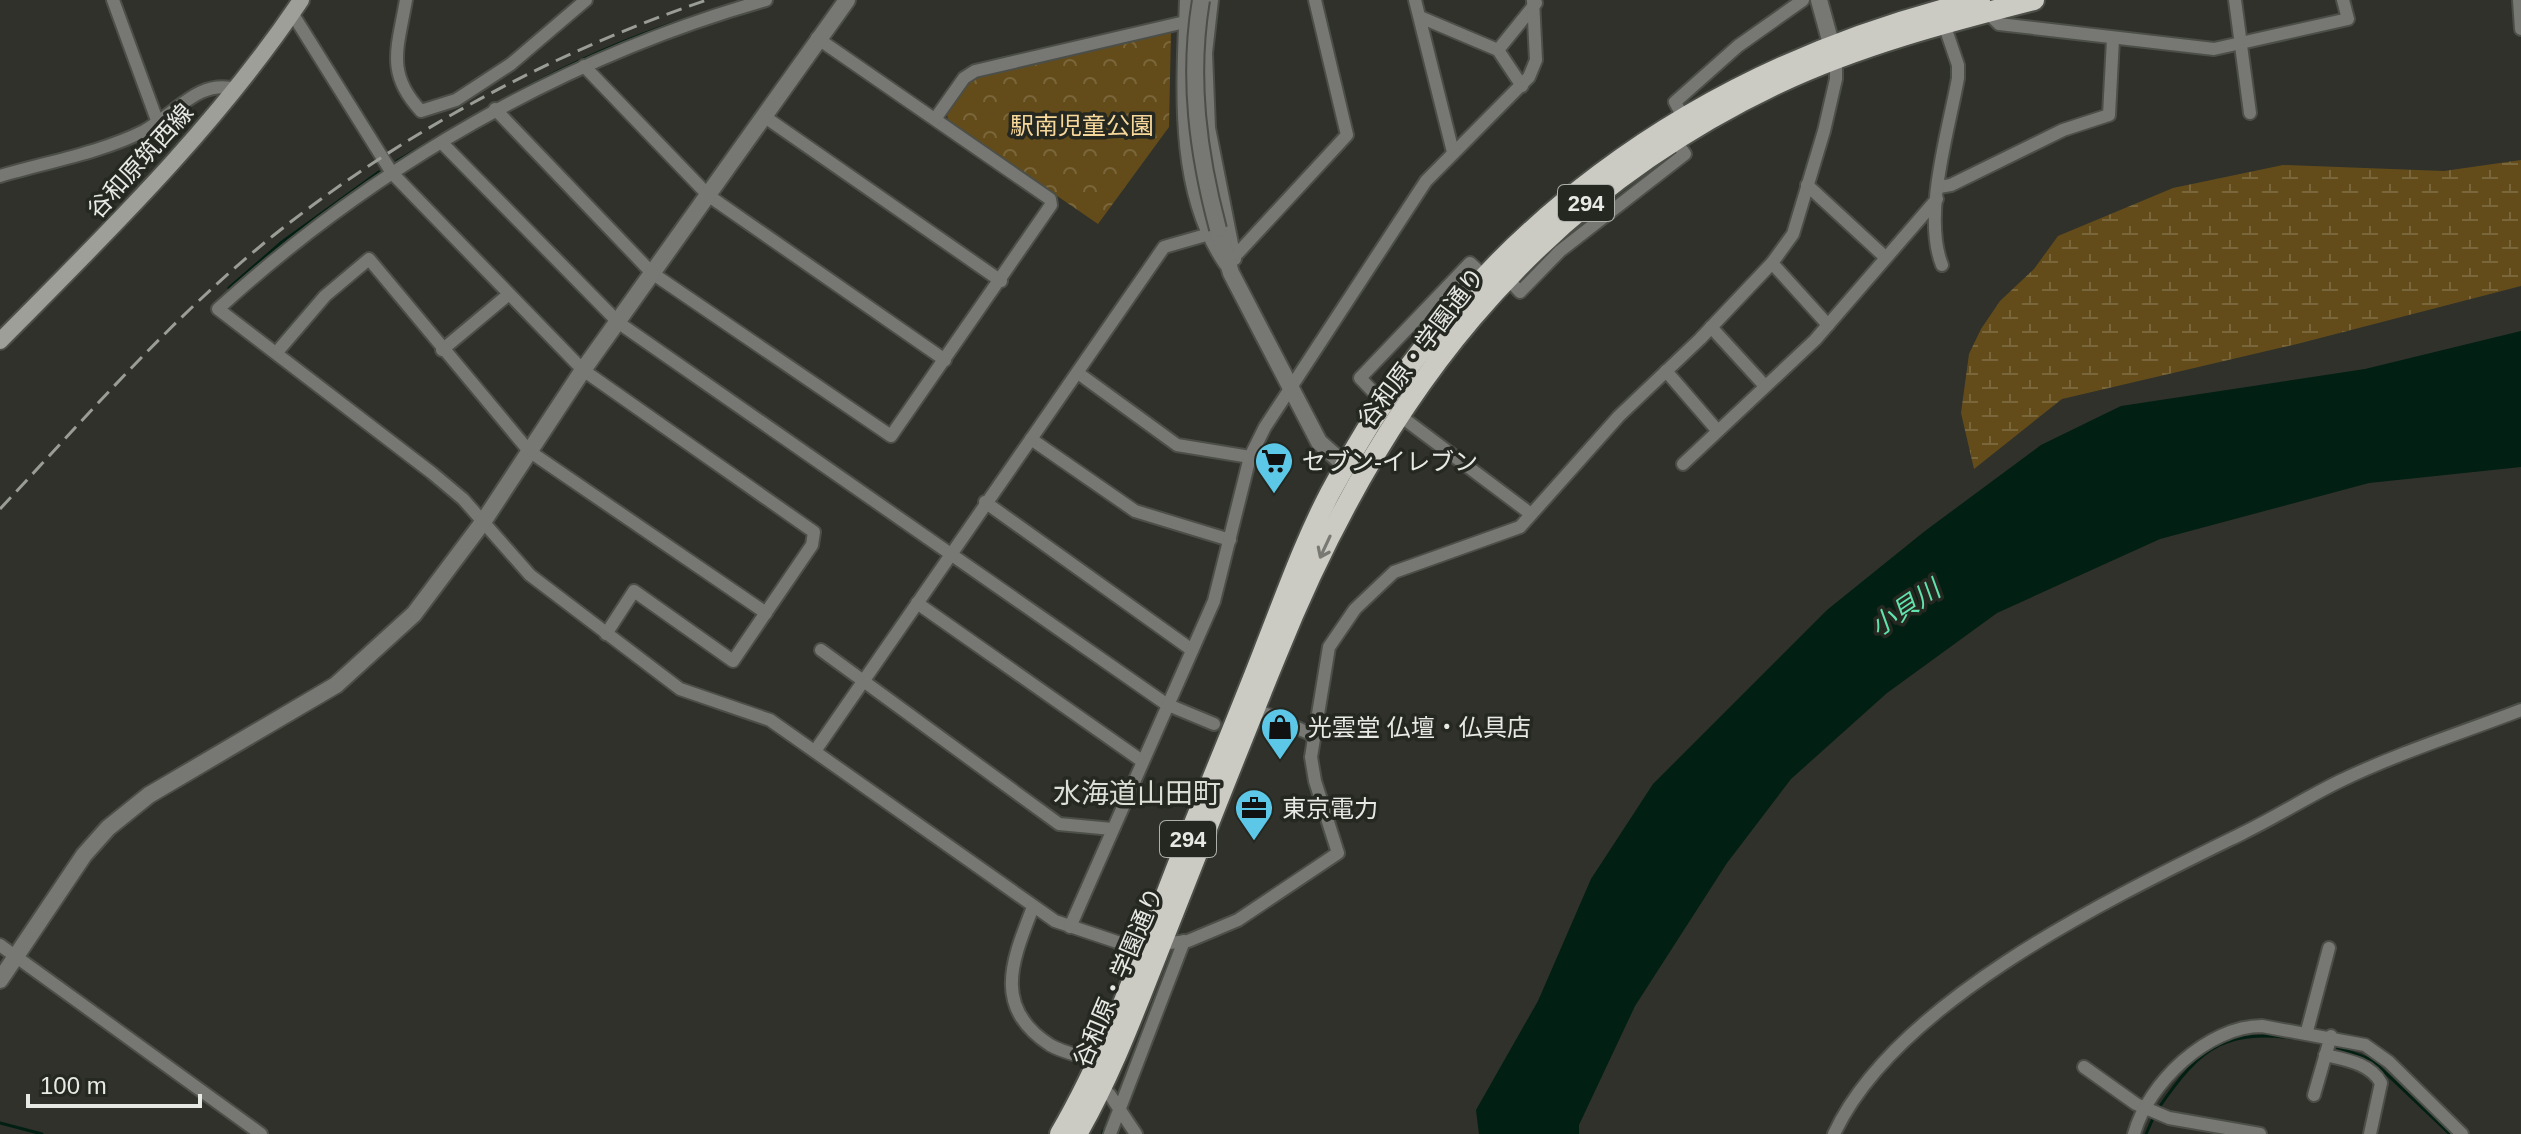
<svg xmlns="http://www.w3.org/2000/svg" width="2521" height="1134" viewBox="0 0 2521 1134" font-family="Arial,'Noto Sans JP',sans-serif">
<defs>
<pattern id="forest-crowns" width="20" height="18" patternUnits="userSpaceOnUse" patternTransform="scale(2)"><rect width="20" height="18" fill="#644c1a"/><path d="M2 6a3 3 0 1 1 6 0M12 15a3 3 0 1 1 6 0" fill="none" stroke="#7a663b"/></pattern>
<pattern id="wetland-marsh" width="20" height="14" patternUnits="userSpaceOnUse" patternTransform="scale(2)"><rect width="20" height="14" fill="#644c1a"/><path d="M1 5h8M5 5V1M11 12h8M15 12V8" fill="none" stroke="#7a663b"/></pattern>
</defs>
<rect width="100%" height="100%" fill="#2f312a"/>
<polygon fill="url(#forest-crowns)" points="1171,31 1169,127 1098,224 948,121 947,113 971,78"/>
<polygon fill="url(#wetland-marsh)" points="2521,160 2521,286 2297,344 2062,399 1974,469 1961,413 1969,354 1981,329 2000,301 2034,269 2058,236 2173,188 2283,165 2444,171"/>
<polygon fill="#011f13" points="2521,331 2521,467 2369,483 2160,539 1997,613 1887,693 1791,779 1727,863 1635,1006 1579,1125 1579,1134 1479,1134 1476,1110 1538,1001 1591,879 1653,784 1827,610 1925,531 2041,445 2121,406 2365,369"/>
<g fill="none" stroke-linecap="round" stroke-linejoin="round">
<g stroke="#011f13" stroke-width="3">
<path d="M397 161C491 105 587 49 693 17"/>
<polyline points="229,288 282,242 379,172"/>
<polyline points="2334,1046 2372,1060 2450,1134"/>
<path d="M2158 1109C2202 1044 2227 1027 2307 1040"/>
<polyline points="0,1123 42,1134"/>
<polyline points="1103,1134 1103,1131"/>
<polyline points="2146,1134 2154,1116"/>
</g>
<defs>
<g id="minor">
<polyline points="113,0 158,123"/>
<path d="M406 0C398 47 385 73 421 111L456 100 511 64 586 0"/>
<path d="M766 0C562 58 375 166 218 309L432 473 463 499 530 575 680 689 770 720 1055 921 1132 947 1188 941 1238 920 1338 853 1315 781 1311 757 1329 647 1355 609 1394 572 1520 527 1619 416 1700 339 1772 263 1793 234 1824 131 1836 79V59"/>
<path d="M1186 0C1183 86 1174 190 1225 264"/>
<polyline points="1212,0 1206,53 1209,128 1235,259"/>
<polyline points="1415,0 1453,152"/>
<polyline points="2235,0 2250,113"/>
<polyline points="2519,0 2521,29"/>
<polyline points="1987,12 1999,24 2214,49 2348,19 2343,0"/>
<polyline points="292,13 392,173 583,370 814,532 812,545 733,661 634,591 606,634"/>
<polyline points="1420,17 1498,50 1522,86"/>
<polyline points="1498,50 1536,3"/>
<polyline points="584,66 709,196 945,360"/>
<polyline points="495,109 652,273 891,436 1051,205 1050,199 817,38"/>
<polyline points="765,117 1001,281"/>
<polyline points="1683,117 1675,102 1738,46 1803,0"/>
<polyline points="935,119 964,78 975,71 1185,22"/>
<polyline points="442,143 619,323 1166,704 1214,724"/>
<path d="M0 176C47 162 100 153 144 131 176 114 197 79 236 89"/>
<polyline points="1807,185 1885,257"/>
<polyline points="1939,187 1951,185 2063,130 2109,115 2113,39"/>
<polyline points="1237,254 1347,135 1315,0"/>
<polyline points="1772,263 1828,325"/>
<path d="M1942 265C1922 216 1949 129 1958 78V65L1944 24"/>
<polyline points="1506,277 1520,292 1560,251 1685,154 1675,140"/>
<polyline points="1711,327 1765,386"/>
<polyline points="442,350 509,294"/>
<polyline points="277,352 325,296 369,259 529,451 766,613"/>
<polyline points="1666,371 1717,430"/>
<polyline points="1078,373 1177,445 1250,457"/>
<polyline points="1384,403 1360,378 1470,263 1485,277"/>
<polyline points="1399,415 1531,514"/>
<polyline points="1031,439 1135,511 1230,540"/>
<polyline points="1683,464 1815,340 1937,199"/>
<polyline points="985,502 1192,650"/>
<polyline points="917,603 1142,761"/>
<polyline points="821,650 1059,824 1112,829"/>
<polyline points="1255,709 1315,736"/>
<polyline points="815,751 1164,247 1206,235"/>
<path d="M1033 907C1013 959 991 1007 1050 1045 1065 1054 1086 1056 1103 1064"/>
<polyline points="1070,927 1214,601 1250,457 1265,427 1426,181 1529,77 1536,60 1533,0"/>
<polyline points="0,945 261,1134"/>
<polyline points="2307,1031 2329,948"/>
<path d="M2325 1055C2346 1060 2370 1063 2381 1083L2370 1134"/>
<polyline points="2084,1067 2136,1104 2169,1118 2260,1134"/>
<polyline points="1097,1083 1110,1095 1136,1134"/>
<polyline points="2314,1095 2331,1036"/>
<polyline points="1110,1134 1184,941"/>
<path d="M1834 1134C1896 1000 2115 896 2243 833 2276 817 2307 797 2340 781 2398 753 2461 733 2521 710"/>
<path d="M2134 1134C2148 1083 2208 1026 2262 1026L2365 1045 2389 1062 2462 1134"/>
</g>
<g id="tertiary">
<polyline points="1819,0 1835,58"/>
<polyline points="1218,229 1231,273 1319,442 1355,474"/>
<polyline points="0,980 84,855 108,828 149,795 336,685 414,614 483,522 583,370 847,0"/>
</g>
<path id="secondary" d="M0 341C107 233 216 127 301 0"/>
<g id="trunk">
<path d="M1060 1134C1114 1041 1149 935 1189 836 1214 774 1240 712 1264 650 1285 597 1304 543 1330 493 1468 232 1695 68 1980 0"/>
<path d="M1077 1134C1111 1075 1135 1010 1160 947 1199 849 1237 751 1277 654 1379 400 1528 202 1779 83 1860 45 1948 22 2034 0"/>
</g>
</defs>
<use href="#minor" stroke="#4c4e48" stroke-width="16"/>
<use href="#tertiary" stroke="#4c4e48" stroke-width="20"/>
<use href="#secondary" stroke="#4c4e48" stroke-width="20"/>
<use href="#trunk" stroke="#4c4e48" stroke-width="24"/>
<use href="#minor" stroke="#777773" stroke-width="12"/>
<use href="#tertiary" stroke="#777773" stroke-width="16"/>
<use href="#secondary" stroke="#9f9f99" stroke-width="16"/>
<use href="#trunk" stroke="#cccbc3" stroke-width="20"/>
<path stroke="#9a9c96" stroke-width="3" stroke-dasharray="16 8" stroke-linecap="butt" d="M0 509C88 415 173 316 274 235 403 132 551 53 707 0"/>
<defs>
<path id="tertiary-bridge" d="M1201 0C1188 78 1198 154 1218 229"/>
</defs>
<use href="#tertiary-bridge" stroke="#4c4e48" stroke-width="20" stroke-linecap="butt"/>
<use href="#tertiary-bridge" stroke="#777773" stroke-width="16"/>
</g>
<defs><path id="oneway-shaft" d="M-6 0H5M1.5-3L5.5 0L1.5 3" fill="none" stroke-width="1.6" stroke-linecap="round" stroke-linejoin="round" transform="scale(2)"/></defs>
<use stroke="#787972" href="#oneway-shaft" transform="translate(1325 547) rotate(115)"/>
<defs>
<symbol id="supermarket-pin" viewBox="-11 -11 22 30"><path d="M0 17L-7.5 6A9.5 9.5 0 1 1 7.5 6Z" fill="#5dc7e8" stroke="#252721"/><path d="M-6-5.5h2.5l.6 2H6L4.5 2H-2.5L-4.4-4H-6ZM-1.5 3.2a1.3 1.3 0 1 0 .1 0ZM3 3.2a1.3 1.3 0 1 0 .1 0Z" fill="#111"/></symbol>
<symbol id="shop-pin" viewBox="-11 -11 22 30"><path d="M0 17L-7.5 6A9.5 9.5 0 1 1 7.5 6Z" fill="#5dc7e8" stroke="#252721"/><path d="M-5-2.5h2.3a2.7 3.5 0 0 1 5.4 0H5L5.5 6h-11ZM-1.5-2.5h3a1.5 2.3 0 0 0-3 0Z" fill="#111"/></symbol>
<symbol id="office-pin" viewBox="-11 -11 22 30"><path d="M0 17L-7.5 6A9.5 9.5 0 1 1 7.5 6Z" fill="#5dc7e8" stroke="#252721"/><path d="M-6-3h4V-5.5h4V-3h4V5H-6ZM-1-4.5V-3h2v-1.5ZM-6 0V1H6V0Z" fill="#111"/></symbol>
</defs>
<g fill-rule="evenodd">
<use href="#supermarket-pin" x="1252" y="439" width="44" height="60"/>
<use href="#shop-pin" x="1258" y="705" width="44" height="60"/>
<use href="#office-pin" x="1232" y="786" width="44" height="60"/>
</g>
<g text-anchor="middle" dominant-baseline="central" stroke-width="7" stroke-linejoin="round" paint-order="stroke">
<g fill="#252721" stroke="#adafaa" stroke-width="2">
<rect x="1558" y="185" width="56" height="36" rx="6"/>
<rect x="1160" y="821" width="56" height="36" rx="6"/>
</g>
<g font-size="22" font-weight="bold" fill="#e7e9e4">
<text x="1586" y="203">294</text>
<text x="1188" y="839">294</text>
</g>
<g font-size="24" fill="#f7d89b" stroke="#252721">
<text x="1082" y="125">駅南児童公園</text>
</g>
<g font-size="24" fill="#e7e9e4" stroke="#252721">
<text transform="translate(140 161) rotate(-48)">谷和原筑西線</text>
<text transform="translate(1421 347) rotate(-53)">谷和原・学園通り</text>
<text transform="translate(1118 977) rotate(-67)">谷和原・学園通り</text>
</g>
<g font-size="24" fill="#e7e9e4" stroke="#252721" text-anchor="start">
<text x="1302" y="461">セブン-イレブン</text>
<text x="1308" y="727">光雲堂 仏壇・仏具店</text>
<text x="1282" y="808">東京電力</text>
</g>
<g font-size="26" font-style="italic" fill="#61e3ac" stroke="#252721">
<text transform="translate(1905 608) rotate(-34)">小貝川</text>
</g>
<g font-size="28" fill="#dbded5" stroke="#252721">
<text x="1137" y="793">水海道山田町</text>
</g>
</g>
<path d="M28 1094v12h172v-12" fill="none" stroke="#e7e9e4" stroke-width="4"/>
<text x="40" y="1094" font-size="24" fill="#e7e9e4" stroke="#252721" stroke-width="6" paint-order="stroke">100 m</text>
</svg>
